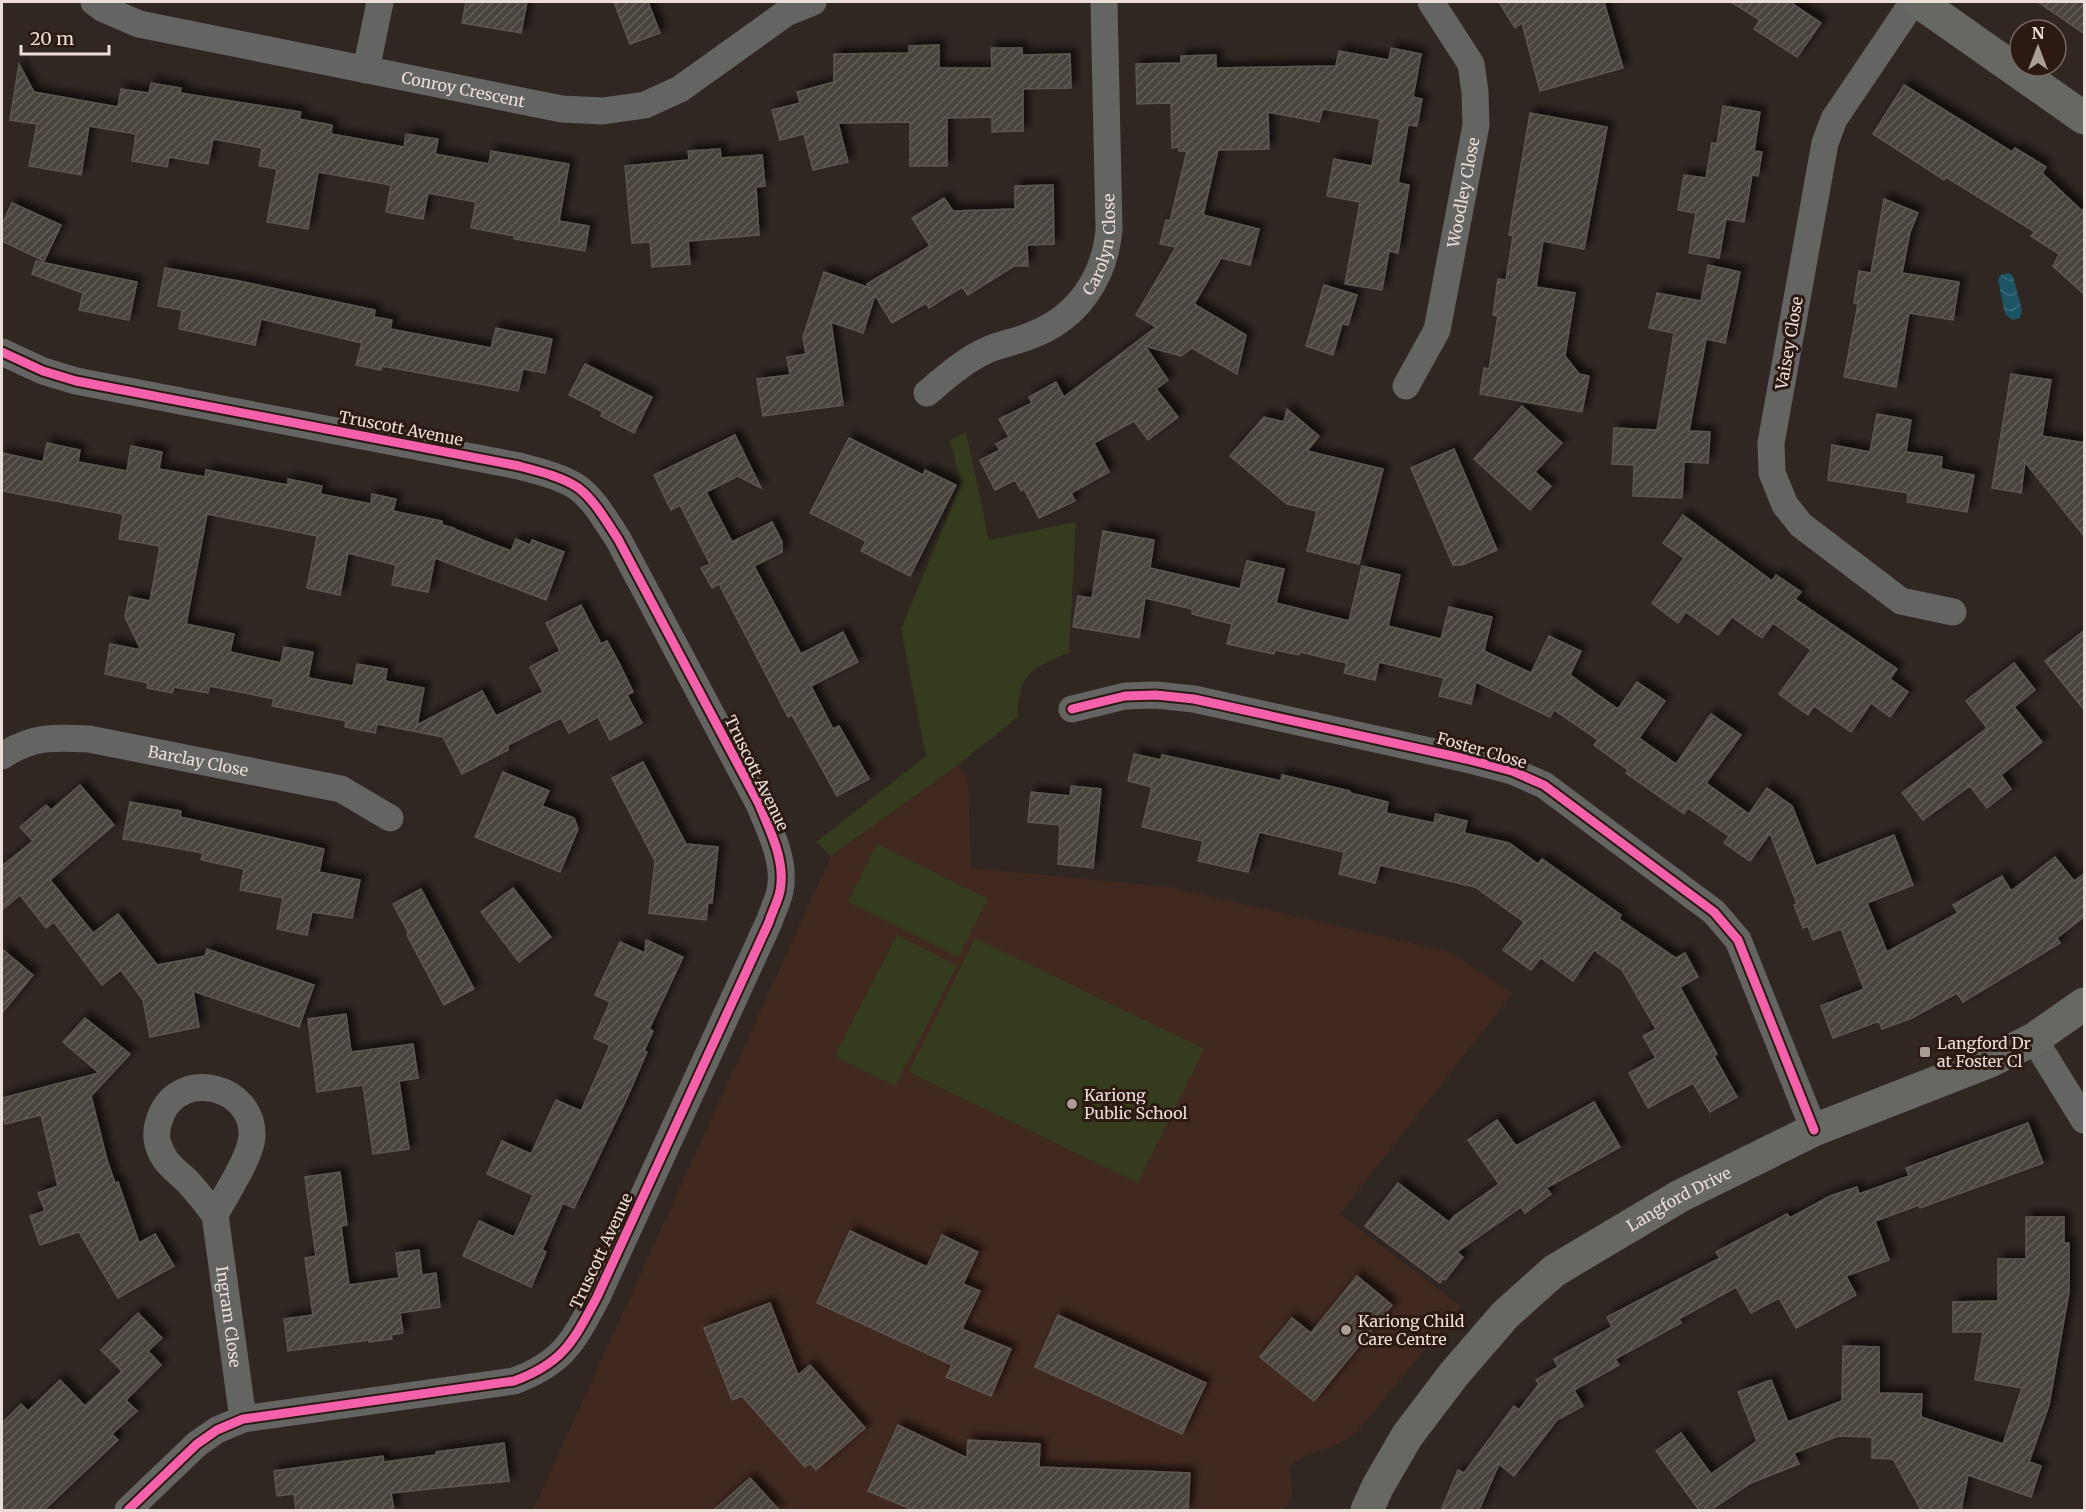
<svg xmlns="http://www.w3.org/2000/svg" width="2086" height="1512" viewBox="0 0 2086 1512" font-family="Merriweather,serif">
<defs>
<pattern id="water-waves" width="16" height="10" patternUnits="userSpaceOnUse" patternTransform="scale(1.5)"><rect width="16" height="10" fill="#1c5466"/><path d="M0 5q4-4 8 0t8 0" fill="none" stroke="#3d6c7b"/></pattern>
<pattern id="building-hatch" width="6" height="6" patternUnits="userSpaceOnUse" patternTransform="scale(1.5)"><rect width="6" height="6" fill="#4a433d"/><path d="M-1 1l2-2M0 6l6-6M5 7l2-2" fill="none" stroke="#645e58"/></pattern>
<filter id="shadow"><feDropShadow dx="5.5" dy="-5.5" stdDeviation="3" flood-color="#0009"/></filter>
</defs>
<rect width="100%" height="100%" fill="#302622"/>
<polygon fill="#412920" points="958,765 968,781 971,868 1170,887 1450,952 1513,993 1340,1214 1461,1306 1357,1432 1335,1446 1304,1456 1289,1467 1293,1492 1285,1510 533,1510 831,856"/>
<g fill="#343c1d">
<path d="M966 432 989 540 1076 522 1069 653C1031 667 1018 675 1018 717L958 765 831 856 816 842 926 756 901 629 961 484 950 440Z"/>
<polygon points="877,844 988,899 958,957 848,902"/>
<polygon points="897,935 957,966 895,1086 835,1056"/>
<polygon points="975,938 1204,1049 1138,1183 909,1072"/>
</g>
<polygon fill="url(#water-waves)" points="2009,273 2013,276 2022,310 2020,318 2012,320 2005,314 1998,280 2001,275"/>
<g fill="url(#building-hatch)" stroke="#5d5550" stroke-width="1.5" filter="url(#shadow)">
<polygon points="466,2 527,2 521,33 462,23"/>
<polygon points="614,2 648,2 660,33 630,44"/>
<polygon points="1499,2 1604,2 1623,68 1540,91 1522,23 1515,28"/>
<polygon points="1731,2 1790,2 1821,23 1797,57 1754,29 1760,20"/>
<polygon points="2038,2 2085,2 2085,34"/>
<polygon points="939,45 939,68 992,68 991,48 1022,48 1022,55 1070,54 1071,88 1023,89 1023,131 992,132 992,117 947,118 947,166 910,166 910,122 838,123 848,162 813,170 804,134 780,140 772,110 800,103 797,92 834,82 834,54 909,53 909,46"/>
<polygon points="1391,48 1421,54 1413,97 1422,99 1417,126 1408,125 1398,183 1409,185 1404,216 1398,253 1389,251 1382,290 1345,284 1360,202 1327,196 1334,159 1372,166 1380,119 1323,109 1319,122 1268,112 1269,149 1218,150 1203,215 1259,229 1250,265 1221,258 1194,304 1246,335 1237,374 1192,348 1181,356 1145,346 1168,380 1156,389 1178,417 1148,440 1134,421 1094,443 1109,472 1071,493 1075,501 1039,518 1024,489 1021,491 1015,480 995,490 980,460 1000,450 996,444 1009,437 999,419 1032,403 1029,397 1056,382 1064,397 1156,327 1136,315 1176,247 1160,244 1166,220 1170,221 1187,151 1179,151 1179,147 1172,148 1171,103 1137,104 1136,64 1181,63 1181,56 1216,55 1216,68 1336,66 1339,51 1389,60"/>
<polygon points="19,64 34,92 118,107 121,89 149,93 151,83 181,88 180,93 301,112 299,119 332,125 331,134 404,147 406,134 438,139 435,154 489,164 491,151 569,164 559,221 589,226 585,251 514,239 515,236 471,228 476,202 428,193 423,219 386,212 391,185 318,172 308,229 267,222 277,169 259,166 262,148 213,139 208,164 169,157 167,167 132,161 136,134 89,126 81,175 29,166 37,124 10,120"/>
<polygon points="1904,85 2012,152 2015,148 2046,167 2042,173 2082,211 2085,206 2085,295 2053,266 2059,254 2031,236 2035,232 1946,177 1944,180 1873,134"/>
<polygon points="1723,106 1760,112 1754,151 1762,152 1758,176 1752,175 1744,222 1726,219 1719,258 1689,253 1696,213 1678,210 1684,175 1706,178 1712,143 1717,144"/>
<polygon points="1530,113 1607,127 1584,249 1543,241 1536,287 1575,293 1565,356 1579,374 1589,376 1582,412 1480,394 1484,368 1489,369 1498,316 1493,315 1498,279 1506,280 1513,236 1509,235"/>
<polygon points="720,149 721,158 762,155 765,186 756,187 759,235 688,241 690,264 652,267 650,242 632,243 625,166 689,160 688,151"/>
<polygon points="1053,185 1054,244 1027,245 1028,266 1014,266 968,295 962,287 929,308 926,303 892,323 875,295 863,333 831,322 843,405 763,416 757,379 790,375 787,357 806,354 803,337 824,272 870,288 867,284 930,246 912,218 944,198 953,211 1015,209 1015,186"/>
<polygon points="1884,199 1918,213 1910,232 1902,273 1959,282 1953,320 1909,313 1896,387 1844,377 1858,304 1854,303 1859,271 1871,273"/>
<polygon points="12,203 61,225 44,261 2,241 2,224"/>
<polygon points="36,261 137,282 129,320 79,310 83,293 32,274"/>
<polygon points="1708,265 1740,272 1725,343 1706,339 1689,431 1710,432 1708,463 1684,462 1682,498 1633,496 1634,465 1612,464 1614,428 1657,430 1674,333 1649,328 1657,293 1701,301"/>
<polygon points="165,268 239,281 375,310 374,317 392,320 390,329 491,348 496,328 552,339 545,373 523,369 518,391 382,366 381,370 356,365 362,343 261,319 255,345 179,329 182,310 158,306"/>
<polygon points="1324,285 1357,295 1348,325 1342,324 1333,355 1306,346"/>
<polygon points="585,364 652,397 634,433 601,416 603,412 569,395"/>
<polygon points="2011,374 2051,380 2042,436 2085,443 2085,537 2025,462 2021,493 1992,488"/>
<polygon points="1522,406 1562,443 1535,472 1551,486 1530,510 1474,459"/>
<polygon points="1287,409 1319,436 1307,451 1383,469 1359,564 1307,551 1317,511 1287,504 1230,456 1264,417 1284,422"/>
<polygon points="1877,414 1911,420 1906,452 1942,457 1941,469 1974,475 1967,512 1907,502 1908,493 1828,480 1832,445 1870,452"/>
<polygon points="735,435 761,488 738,476 706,492 732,542 772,522 782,542 782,552 754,566 801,654 843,632 858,662 811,686 833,729 839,726 869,779 837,796 792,715 788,717 719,584 712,588 701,568 710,564 680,505 671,510 654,475"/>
<polygon points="849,438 923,475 925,470 956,485 910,576 861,551 866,541 810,513"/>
<polygon points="47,443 80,450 78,462 127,471 131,446 162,452 159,469 205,477 206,470 288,485 288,479 322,486 320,494 371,504 372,494 396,499 393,511 442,521 442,525 454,528 454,529 511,551 516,539 530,545 532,540 564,552 546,600 435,558 428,592 392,585 396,565 348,553 340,595 307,588 317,536 207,514 186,624 234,634 230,652 281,663 284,647 313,652 308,678 353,686 357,664 387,669 385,681 424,688 417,725 482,691 496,716 543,692 530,667 560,651 546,623 581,605 601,644 607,641 619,663 633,692 627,695 642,723 610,740 598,717 569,733 561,718 508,745 508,750 462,774 443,737 377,724 375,733 345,727 346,721 272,706 274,699 210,686 208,693 174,687 172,693 147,688 148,683 105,674 110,644 141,650 125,617 129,597 150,601 160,546 119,539 123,514 2,491 2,453 43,462"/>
<polygon points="1454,449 1497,550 1462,565 1453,565 1411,468"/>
<polygon points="1683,515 1772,581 1776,575 1801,592 1795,599 1897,669 1890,679 1908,692 1890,717 1871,703 1851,732 1814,706 1808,715 1779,694 1811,650 1773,623 1762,638 1732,617 1718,635 1686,612 1678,623 1652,603 1684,558 1663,543"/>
<polygon points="1103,531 1154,540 1150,568 1240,589 1247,561 1284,569 1276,603 1349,621 1362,566 1400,575 1388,626 1441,639 1449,607 1492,617 1484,651 1531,673 1549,636 1581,651 1570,675 1618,709 1637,682 1665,701 1639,738 1676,764 1711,714 1741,735 1706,783 1749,814 1767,788 1792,806 1816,866 1894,835 1913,885 1867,903 1887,952 1958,913 1953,905 2002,876 2011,891 2055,857 2074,881 2085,873 2085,916 2057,938 2060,943 1963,1002 1957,993 1912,1018 1882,1029 1879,1021 1833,1038 1821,1006 1864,989 1841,929 1813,940 1808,926 1803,928 1794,905 1797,904 1770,833 1750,861 1724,843 1729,836 1688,808 1684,814 1626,773 1628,770 1594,745 1598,740 1554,710 1550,717 1476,682 1471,704 1439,696 1444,678 1379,662 1375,680 1344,673 1347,663 1300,652 1299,655 1275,650 1274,654 1227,644 1232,624 1192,614 1192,609 1145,598 1139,638 1073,627 1078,596 1092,598"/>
<polygon points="2085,630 2085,711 2045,661"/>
<polygon points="2014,663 2035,690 2014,707 2042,742 2001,775 2011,789 1987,808 1970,786 1923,820 1902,793 1987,728 1966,701"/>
<polygon points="1134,754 1161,760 1162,755 1281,781 1282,775 1350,791 1350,793 1388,802 1386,813 1434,823 1436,814 1467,821 1464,833 1509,843 1538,864 1542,859 1621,915 1619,919 1676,958 1685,953 1698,977 1680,987 1717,1054 1714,1056 1737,1097 1710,1112 1693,1083 1648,1108 1629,1073 1656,1058 1643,1036 1656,1029 1622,970 1594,950 1573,981 1541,958 1531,970 1503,950 1524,922 1475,887 1380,865 1375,883 1339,874 1344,852 1259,832 1248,872 1198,861 1203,841 1142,827 1152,787 1128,781"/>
<polygon points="643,762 686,844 718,847 712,903 708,903 706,920 649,913 655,861 612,778"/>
<polygon points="503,772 549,791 542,806 574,818 578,829 560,872 475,837"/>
<polygon points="80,785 114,825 50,880 93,933 118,914 157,965 205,956 207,949 314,985 299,1027 193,991 199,1027 150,1037 143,1000 121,970 102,985 54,922 46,928 20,895 2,910 2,866 33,841 20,827 46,805 51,810"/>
<polygon points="1071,786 1101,789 1093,868 1058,864 1060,825 1028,822 1031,792 1070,796"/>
<polygon points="130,802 181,811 180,817 324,849 319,872 360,880 352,918 312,912 307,935 277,929 283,898 240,890 244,869 201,860 203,853 123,839"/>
<polygon points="513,888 551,937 519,962 481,912"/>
<polygon points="421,889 474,989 444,1005 407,935 408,932 393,904"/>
<polygon points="646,940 683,957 649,1029 653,1031 644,1051 647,1052 626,1100 574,1208 563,1203 542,1250 546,1252 531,1287 463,1256 479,1221 514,1237 533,1195 487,1174 502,1141 531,1154 556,1100 581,1111 610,1045 594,1038 610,1002 595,995 620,942 645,953"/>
<polygon points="2,949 33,975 2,1013"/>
<polygon points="346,1014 351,1052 413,1044 418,1078 399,1081 409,1149 373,1154 363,1085 317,1092 308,1019"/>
<polygon points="85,1018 130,1054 91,1096 107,1160 115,1183 118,1182 139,1243 155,1234 174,1266 118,1298 79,1232 40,1245 30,1216 45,1211 38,1193 58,1186 41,1115 5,1124 2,1112 2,1098 99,1073 63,1042"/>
<polygon points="1594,1102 1620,1147 1546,1188 1551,1194 1525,1213 1521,1207 1457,1252 1463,1257 1445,1280 1443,1278 1440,1283 1365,1226 1398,1183 1449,1222 1454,1216 1499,1184 1468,1140 1497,1120 1516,1146"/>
<polygon points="2028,1123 2043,1163 1920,1208 1919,1205 1875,1221 1889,1260 1846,1276 1856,1295 1796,1328 1779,1298 1751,1313 1736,1287 1679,1319 1681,1323 1615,1359 1619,1365 1574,1390 1583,1406 1557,1420 1514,1476 1499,1464 1479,1510 1441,1510 1458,1470 1464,1473 1514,1406 1519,1410 1539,1384 1536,1380 1558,1367 1554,1359 1612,1327 1607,1317 1720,1258 1716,1252 1787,1214 1790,1218 1830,1196 1857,1187 1859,1194 1909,1176 1906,1168"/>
<polygon points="340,1172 347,1225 341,1226 349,1285 399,1278 396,1253 419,1250 422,1275 436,1273 440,1307 400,1313 403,1333 391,1335 392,1339 369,1342 369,1340 288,1351 284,1319 313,1315 305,1258 316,1256 305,1177"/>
<polygon points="2026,1217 2064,1217 2064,1243 2069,1243 2069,1292 2049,1405 2029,1462 2041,1466 2031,1497 1968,1475 1961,1510 1921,1510 1893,1459 1872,1458 1872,1437 1838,1436 1794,1453 1799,1464 1751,1483 1711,1510 1699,1510 1656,1451 1681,1433 1711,1474 1757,1441 1738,1392 1771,1380 1788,1422 1842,1401 1843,1346 1879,1347 1879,1393 1922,1394 1921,1417 2003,1444 2022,1388 1975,1380 1983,1332 1953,1332 1953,1302 1998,1301 1998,1259 2026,1259"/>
<polygon points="850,1231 927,1267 942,1235 978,1252 963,1284 980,1291 962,1329 1011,1349 991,1396 946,1377 952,1365 817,1303"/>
<polygon points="1357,1276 1392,1305 1314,1401 1260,1357 1292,1318 1311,1333"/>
<polygon points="770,1303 798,1375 810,1365 865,1428 816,1470 810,1463 805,1467 742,1396 732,1400 704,1328"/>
<polygon points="138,1313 162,1338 148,1351 161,1365 126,1400 137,1411 112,1434 118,1440 44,1510 2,1510 2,1423 21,1404 28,1411 60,1380 85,1406 122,1371 101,1350"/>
<polygon points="1058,1315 1206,1383 1182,1434 1035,1367"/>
<polygon points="898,1425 967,1458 968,1440 1040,1444 1039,1467 1190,1473 1188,1510 967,1510 942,1509 942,1510 913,1510 868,1491"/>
<polygon points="504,1443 509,1481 391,1493 394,1510 296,1510 294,1494 277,1496 274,1471 383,1456 384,1462 436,1455 436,1452"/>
<polygon points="750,1478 779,1510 714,1510"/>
</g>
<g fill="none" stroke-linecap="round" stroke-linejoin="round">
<g stroke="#646462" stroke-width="27">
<path id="s1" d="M94 2 102 8 139 24 562 109 603 111 645 105 680 89 786 13 813 2"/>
<polyline points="1913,2 1834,119 1825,143 1771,443 1772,473 1785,505 1801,525 1901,601 1953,612"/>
<polyline points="366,70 380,2"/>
<path d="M2 352 43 371 76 381 519 466C537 471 560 476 577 487 594 499 606 521 618 539L759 804C770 831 786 861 780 891 778 901 772 912 769 922L597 1297C573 1342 563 1363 514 1381L243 1419 217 1430 197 1444 128 1510"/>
<path id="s2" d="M1406 386 1437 330 1476 125 1475 92 1471 64 1431 2"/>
<path id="s3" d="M927 393C947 376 967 358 992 348 1005 343 1019 341 1032 335 1077 318 1105 278 1109 229L1104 2"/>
<polyline points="1072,709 1125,696 1156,695 1194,699 1466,759 1512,771 1544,785 1714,912 1738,940 1814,1130"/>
<path id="s4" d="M2 756C32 736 54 737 89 739L341 789 390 818"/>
<polyline points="2034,1039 2084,1120"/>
<path id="s5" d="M215 1215C225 1195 251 1157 252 1136 254 1087 183 1068 162 1113 158 1122 155 1134 158 1144 164 1164 175 1169 189 1183 198 1193 207 1204 215 1215L243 1419"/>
</g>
<g stroke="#676763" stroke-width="33">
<polyline points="1919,2 2084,118"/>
<path id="s6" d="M1367 1510 1378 1486 1407 1436 1454 1374 1505 1315 1554 1271 1680 1196 1814 1130 1988 1062 2034 1039 2084 1004"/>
</g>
<defs>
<g id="cycleway">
<path d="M2 352 43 371 76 381 519 466C537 471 560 476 577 487 594 499 606 521 618 539L759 804C770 831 786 861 780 891 778 901 772 912 769 922L597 1297C573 1342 563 1363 514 1381L243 1419 217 1430 197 1444 128 1510"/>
<polyline points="1072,709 1125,696 1156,695 1194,699 1466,759 1512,771 1544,785 1714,912 1738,940 1814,1130"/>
</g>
</defs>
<use href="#cycleway" stroke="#2c1912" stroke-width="13"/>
<use href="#cycleway" stroke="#f560ab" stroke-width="9"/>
</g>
<g fill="#aa9e99" stroke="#2c1912" stroke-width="2">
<rect x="1919" y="1046" width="12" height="12" rx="3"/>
<circle cx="1072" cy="1104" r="6"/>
<circle cx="1346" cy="1330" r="6"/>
</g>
<g text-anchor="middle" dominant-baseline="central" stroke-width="6" stroke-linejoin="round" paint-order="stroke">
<g font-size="16" fill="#ebded9" stroke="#2c1912">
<text stroke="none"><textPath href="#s1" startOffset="381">Conroy Crescent</textPath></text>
<text stroke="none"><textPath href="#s2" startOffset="204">Woodley Close</textPath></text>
<text stroke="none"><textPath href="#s3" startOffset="243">Carolyn Close</textPath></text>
<text transform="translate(1789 343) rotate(-80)">Vaisey Close</text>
<text transform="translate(401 428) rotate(11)">Truscott Avenue</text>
<text transform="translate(1482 750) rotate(16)">Foster Close</text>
<text stroke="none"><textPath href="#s4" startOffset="202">Barclay Close</textPath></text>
<text transform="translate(757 773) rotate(64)">Truscott Avenue</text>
<text stroke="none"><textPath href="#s6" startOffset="450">Langford Drive</textPath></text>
<text transform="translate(601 1251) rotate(-65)">Truscott Avenue</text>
<text stroke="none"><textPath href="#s5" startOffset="442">Ingram Close</textPath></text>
</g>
<g font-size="16" fill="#ebded9" stroke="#2c1912" text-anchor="start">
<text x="1937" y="1043">Langford Dr<tspan x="1937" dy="18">at Foster Cl</tspan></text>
<text x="1084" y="1095">Kariong<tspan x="1084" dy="18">Public School</tspan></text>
<text x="1358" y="1321">Kariong Child<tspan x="1358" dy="18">Care Centre</tspan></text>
</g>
</g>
<rect width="2086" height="1512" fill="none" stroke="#ebded9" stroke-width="6"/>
<g transform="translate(2038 48)"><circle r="28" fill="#2c1912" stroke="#786862" stroke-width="1.5"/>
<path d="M0-4.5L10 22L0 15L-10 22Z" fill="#aa9e99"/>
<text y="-9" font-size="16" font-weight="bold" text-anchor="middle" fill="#ebded9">N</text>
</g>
<path d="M21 45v9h88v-9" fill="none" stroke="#ebded9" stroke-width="3"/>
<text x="30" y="45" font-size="18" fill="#ebded9" stroke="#2c1912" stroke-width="4.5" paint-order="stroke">20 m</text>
</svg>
